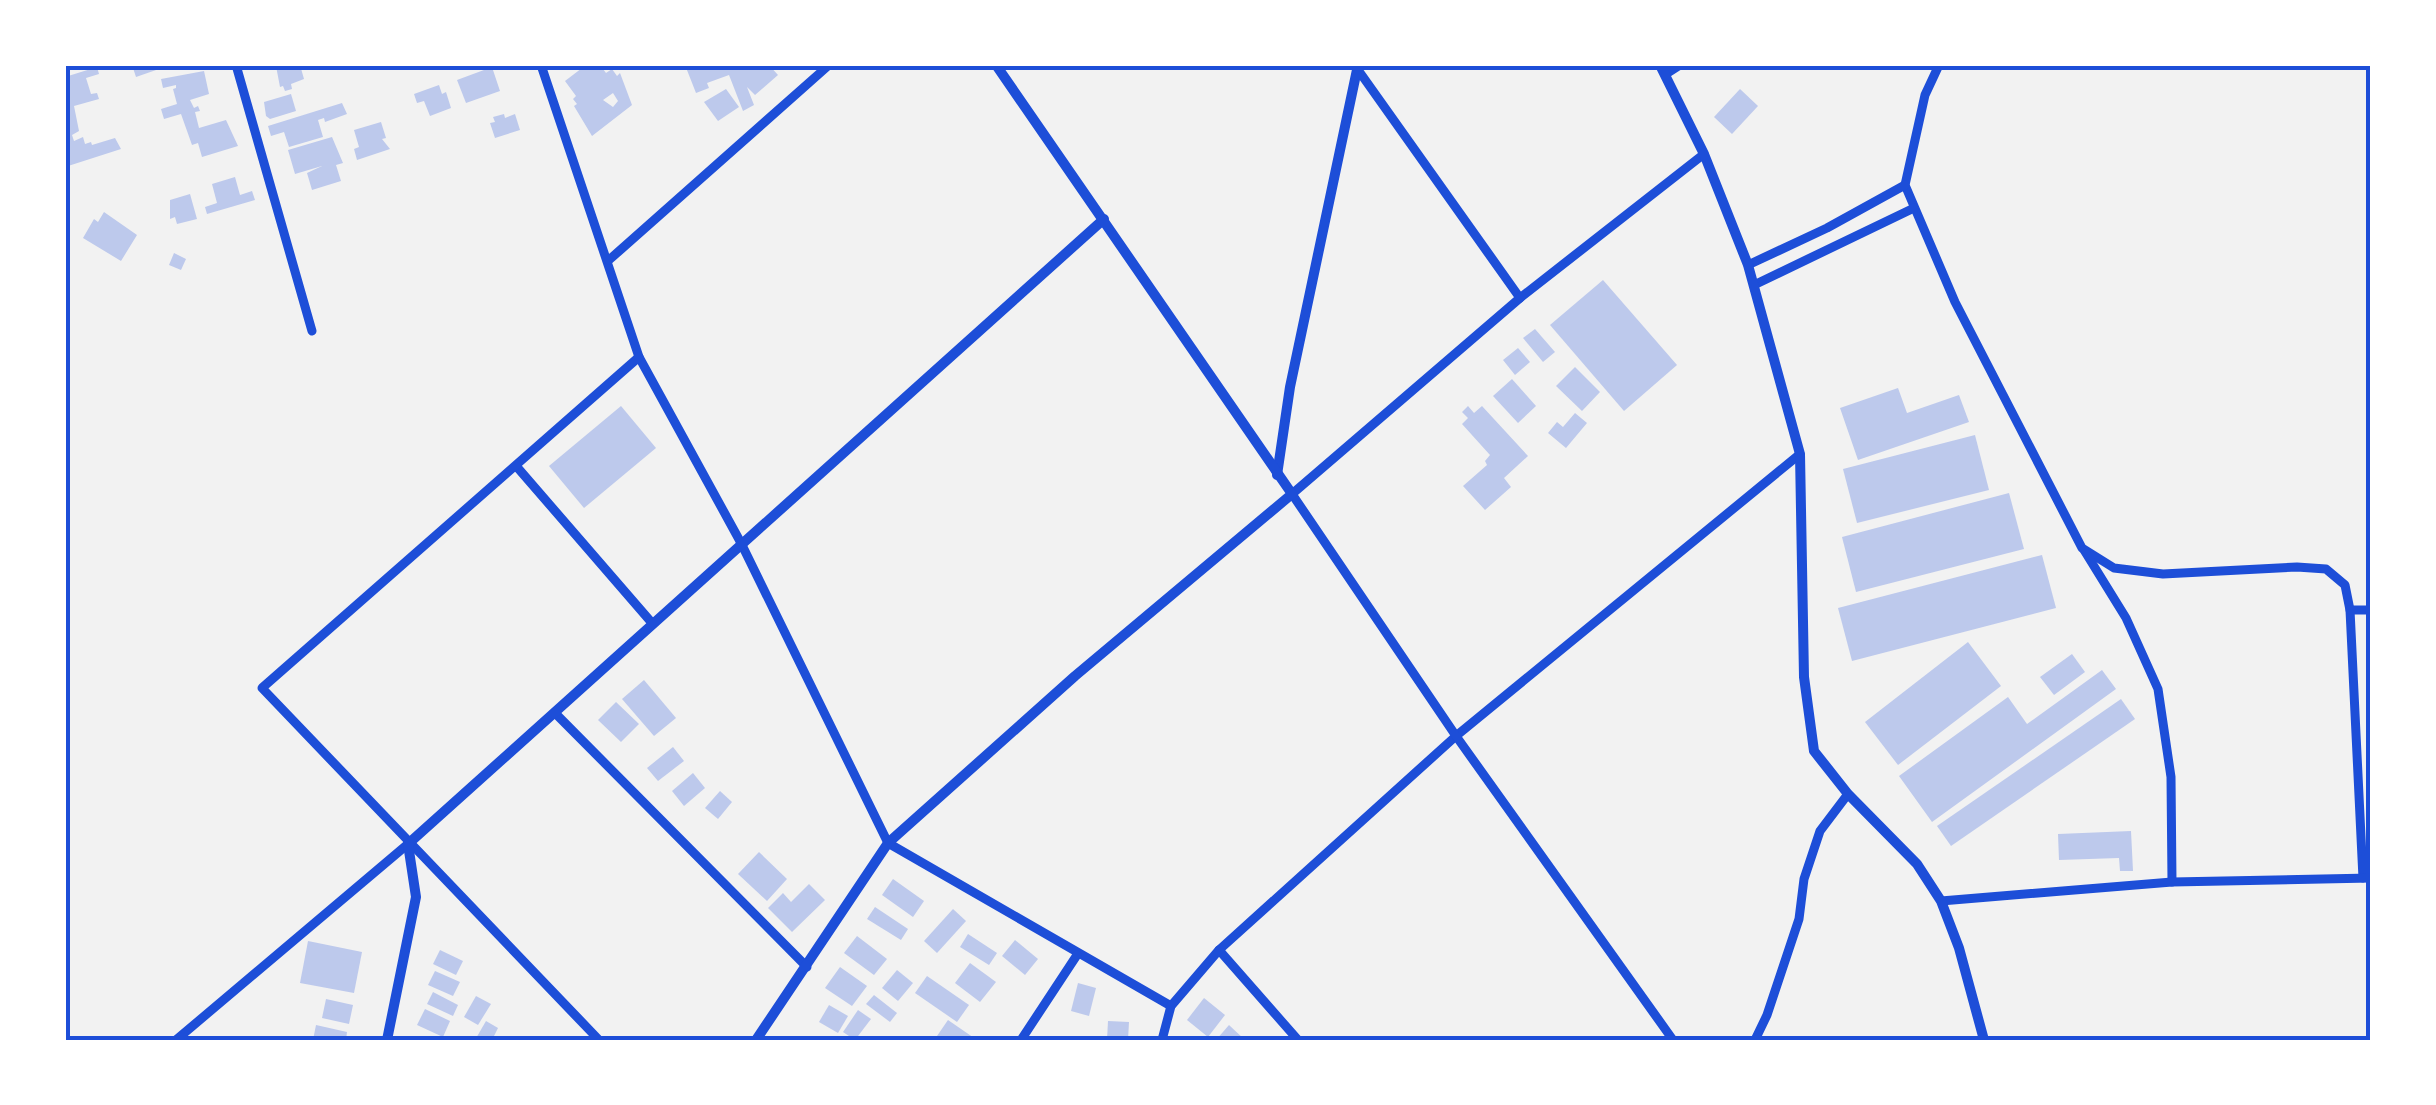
<svg xmlns="http://www.w3.org/2000/svg" width="2436" height="1105" viewBox="0 0 2436 1105" font-family="'Source Sans 3',sans-serif">
<rect width="100%" height="100%" fill="#f2f2f2"/>
<g fill="#bdc9ec" fill-rule="evenodd">
<polygon points="132,65 157,65 159,69 136,77"/>
<polygon points="300,65 304,79 291,84 292,89 285,91 283,86 280,87 276,66"/>
<path d="M586 65H600L606 73 612 69 617 76 620 73 632 105 592 136 574 106 577 104 573 99 576 96 565 81ZM613 93 618 101 613 107 603 100Z"/>
<polygon points="685,65 769,65 778,75 755,95 747,87 754,105 743,111 729,75 707,83 709,88 696,93"/>
<polygon points="97,67 99,74 86,78 91,94 97,93 99,99 74,106 79,131 72,135 74,141 83,137 85,144 91,142 92,145 115,138 121,149 65,167 65,137 68,136 65,135 65,77"/>
<polygon points="492,67 500,91 466,103 457,80"/>
<polygon points="204,71 209,94 190,100 194,108 198,106 200,111 195,112 199,128 226,120 238,146 202,157 198,143 192,145 181,114 164,119 161,109 177,104 173,89 176,88 176,85 163,88 161,79"/>
<polygon points="439,85 442,94 446,92 451,108 430,116 424,101 417,103 414,94"/>
<polygon points="726,89 739,107 718,121 704,102"/>
<polygon points="1740,89 1758,106 1732,134 1714,117"/>
<polygon points="291,94 296,111 270,119 266,116 264,102"/>
<polygon points="342,103 347,114 325,122 324,118 318,120 323,137 289,147 284,132 271,136 268,126"/>
<polygon points="504,114 505,118 515,114 520,130 495,138 490,123 495,122 493,117"/>
<polygon points="381,122 386,138 382,139 390,149 357,160 354,149 359,147 354,130"/>
<polygon points="332,137 343,163 336,165 341,181 312,190 307,173 322,166 295,174 288,150"/>
<polygon points="235,177 240,195 252,191 255,200 207,214 205,207 217,203 212,184"/>
<polygon points="190,194 197,219 177,224 175,217 170,219 170,200"/>
<polygon points="104,212 137,235 121,261 83,238 94,219 98,222"/>
<polygon points="174,253 186,259 181,270 169,265"/>
<polygon points="1603,280 1677,365 1624,411 1550,325"/>
<polygon points="1535,329 1555,352 1543,362 1523,338"/>
<polygon points="1518,348 1530,362 1515,375 1503,360"/>
<polygon points="1575,367 1600,392 1582,411 1556,386"/>
<polygon points="1512,379 1536,406 1518,423 1493,396"/>
<polygon points="1898,388 1907,413 1959,395 1969,422 1858,460 1840,408"/>
<polygon points="621,406 656,448 584,508 549,466"/>
<polygon points="1468,406 1474,413 1482,406 1528,456 1504,478 1511,487 1485,510 1463,486 1487,465 1485,461 1490,455 1462,424 1468,418 1462,412"/>
<polygon points="1575,413 1587,423 1566,448 1548,433 1557,422 1563,427"/>
<polygon points="1975,435 1989,490 1857,523 1843,469"/>
<polygon points="2009,493 2024,549 1856,592 1842,537"/>
<polygon points="2042,555 2056,608 1852,661 1838,608"/>
<polygon points="1968,642 2001,686 1898,765 1865,722"/>
<polygon points="2072,654 2085,672 2054,695 2040,677"/>
<polygon points="2102,670 2116,689 1932,822 1899,776 2008,697 2027,724"/>
<polygon points="644,680 676,718 654,736 622,699"/>
<polygon points="2121,699 2135,719 1951,846 1937,826"/>
<polygon points="616,702 639,724 621,742 598,720"/>
<polygon points="673,747 684,761 658,781 647,768"/>
<polygon points="693,773 705,788 684,806 672,791"/>
<polygon points="720,791 732,802 718,819 705,808"/>
<polygon points="2131,831 2133,871 2120,871 2119,858 2059,860 2058,834"/>
<polygon points="759,852 787,879 767,901 738,874"/>
<polygon points="893,879 924,901 913,917 882,895"/>
<polygon points="809,884 825,900 792,932 768,908 783,893 791,902"/>
<polygon points="875,907 908,929 901,940 867,919"/>
<polygon points="953,909 966,921 937,953 924,941"/>
<polygon points="968,934 997,953 989,965 960,947"/>
<polygon points="857,936 887,959 874,975 844,953"/>
<polygon points="1015,940 1038,959 1025,975 1002,956"/>
<polygon points="308,941 362,952 354,993 300,983"/>
<polygon points="440,950 463,961 456,975 433,964"/>
<polygon points="970,963 996,982 980,1002 955,983"/>
<polygon points="840,967 867,986 852,1006 825,988"/>
<polygon points="897,970 913,983 898,1001 882,988"/>
<polygon points="435,971 460,982 453,996 428,985"/>
<polygon points="927,976 969,1005 957,1022 915,993"/>
<polygon points="1078,983 1096,988 1089,1016 1071,1011"/>
<polygon points="433,992 458,1005 453,1016 427,1004"/>
<polygon points="874,995 897,1013 890,1022 866,1004"/>
<polygon points="476,996 491,1004 478,1025 464,1017"/>
<polygon points="1204,998 1225,1015 1208,1037 1187,1020"/>
<polygon points="326,999 353,1005 349,1024 322,1018"/>
<polygon points="829,1005 848,1016 838,1033 819,1022"/>
<polygon points="425,1009 450,1021 443,1037 417,1025"/>
<polygon points="858,1010 871,1019 855,1040 843,1032"/>
<polygon points="948,1020 977,1040 943,1040 937,1036"/>
<polygon points="486,1021 498,1028 492,1040 475,1040"/>
<polygon points="1108,1021 1129,1022 1128,1040 1107,1040"/>
<polygon points="316,1025 347,1032 346,1040 313,1040"/>
<polygon points="1229,1025 1245,1040 1216,1040"/>
</g>
<g fill="none" stroke-linecap="round" stroke-linejoin="round">
<g stroke="#1d4ed8" stroke-width="9">
<polyline points="236,65 312,331"/>
<polyline points="541,65 639,357 741,543 888,843 1171,1006"/>
<polyline points="1939,65 1925,95 1905,185 1955,302 2082,548 2114,568 2163,574 2297,567 2326,569 2345,585 2350,610 2363,878"/>
<polyline points="1356,67 1520,298"/>
<polyline points="1666,74 1680,65"/>
<polyline points="609,260 829,65"/>
<polyline points="1748,265 1827,228 1905,185"/>
<polyline points="1754,285 1914,208"/>
<polyline points="517,467 652,623"/>
<polyline points="2084,550 2126,618 2158,689 2171,777 2172,882"/>
<polyline points="2350,610 2371,610"/>
<polyline points="555,713 807,967"/>
<polyline points="1941,901 2172,882 2371,878"/>
<polyline points="1219,950 1298,1040"/>
<polyline points="65,1039 67,1040"/>
<polyline points="176,1040 408,844"/>
<polyline points="599,1040 262,688 639,357"/>
<polyline points="1021,1040 1077,955"/>
<polyline points="1162,1040 1171,1006 1219,950 1456,736 1800,454"/>
<polyline points="1673,1040 1456,736 1292,494 1520,298 1704,154"/>
<polyline points="1755,1040 1767,1015 1799,919 1804,879 1820,831 1848,794"/>
</g>
<g stroke="#1d4ed8" stroke-width="10">
<polyline points="1660,65 1704,154 1748,265 1800,454 1804,677 1814,751 1848,794 1917,864 1941,901 1959,948 1984,1040"/>
<polyline points="1277,475 1290,387 1358,65"/>
<polyline points="387,1040 416,897 408,844 1104,219"/>
<polyline points="756,1040 888,843 1075,676 1292,494 996,65"/>
</g>
</g>
<rect width="2436" height="1105" fill="none" stroke="#ffffff" stroke-width="135"/>
<rect x="68" y="68" width="2300" height="970" fill="none" stroke="#1d4ed8" stroke-width="4"/>
</svg>
